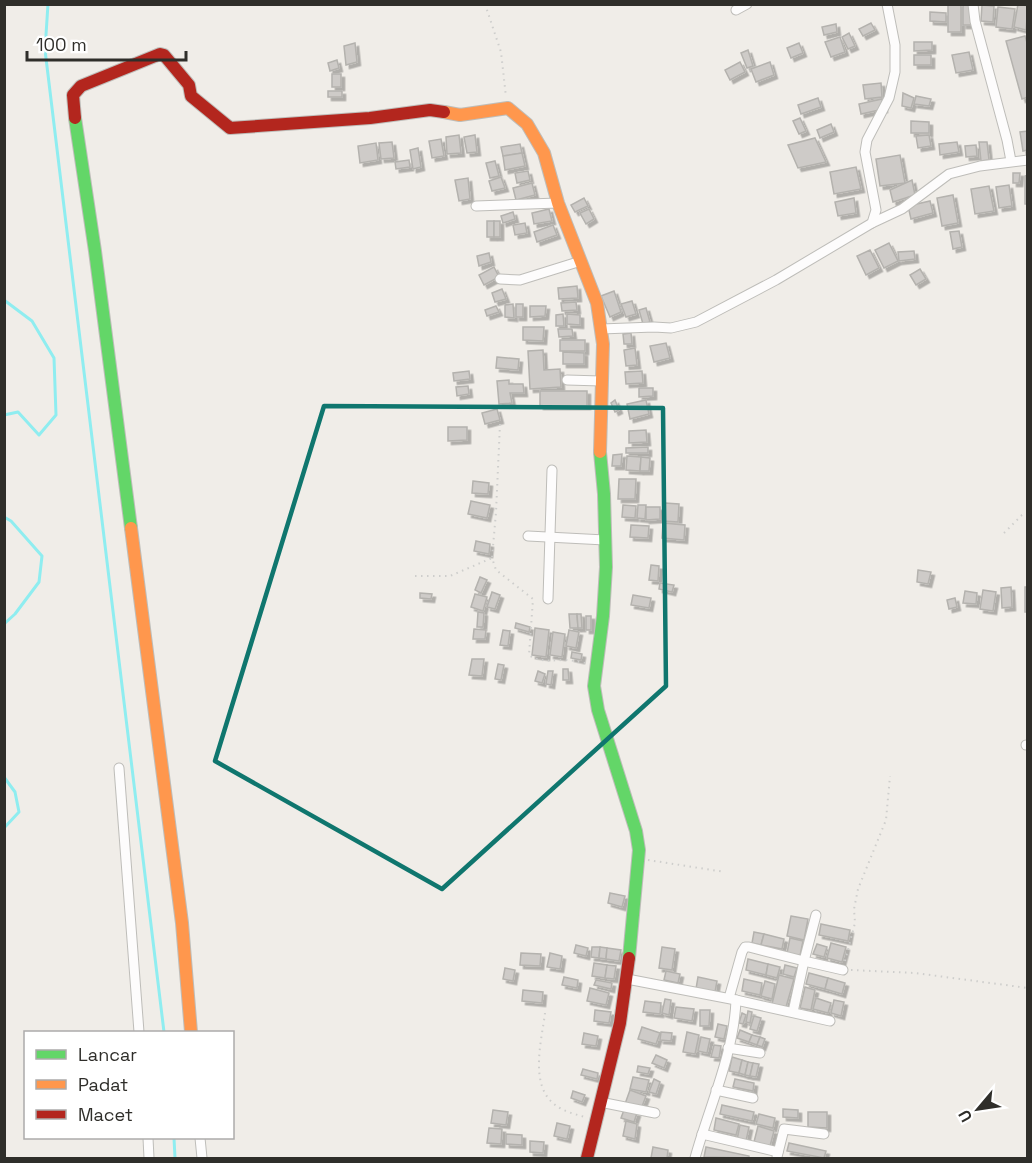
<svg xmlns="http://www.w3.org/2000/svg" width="1032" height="1163" viewBox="0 0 1032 1163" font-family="'Space Grotesk',sans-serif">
<defs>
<filter id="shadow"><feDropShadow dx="3.5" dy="3.5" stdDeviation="0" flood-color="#0004"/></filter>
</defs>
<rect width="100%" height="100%" fill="#f0ede8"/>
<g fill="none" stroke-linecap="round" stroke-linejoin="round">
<g stroke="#8fedf0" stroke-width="3">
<polyline points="48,4 45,50 164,1032"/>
<polyline points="4,300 32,321 54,358 56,415 39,435 18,412 4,415"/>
<polyline points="4,517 11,521 42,556 39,582 15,614 4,624"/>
<polyline points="4,777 15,792 19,812 4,828"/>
<polyline points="174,1138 175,1158"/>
</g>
</g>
<g fill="#cecbc8" stroke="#b4b2ae" stroke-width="1.5" filter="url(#shadow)">
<rect x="948" y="4" width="13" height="28"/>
<rect x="963" y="4" width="8" height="21"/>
<polygon points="1018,4 1028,6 1026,30 1014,27"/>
<polygon points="982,5 994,6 993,22 981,21"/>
<polygon points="998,7 1015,9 1012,29 996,27"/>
<polygon points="930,12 946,13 946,22 930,21"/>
<polygon points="871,23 875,30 863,36 859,29"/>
<polygon points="836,24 837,32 824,35 822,27"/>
<polygon points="849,33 855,46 848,49 842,37"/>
<polygon points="1025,36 1028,46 1028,97 1022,99 1006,41"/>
<polygon points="840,37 845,52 831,57 825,42"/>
<polygon points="914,42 932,42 932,50 914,51"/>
<polygon points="355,43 357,62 346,65 344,46"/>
<polygon points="799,43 803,53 791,58 787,48"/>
<polygon points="748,50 753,66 747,68 741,53"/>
<polygon points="969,52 973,70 956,73 952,55"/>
<rect x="914" y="55" width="17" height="10"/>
<polygon points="337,60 339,68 330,71 328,63"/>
<polygon points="740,62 745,72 730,80 725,70"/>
<polygon points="770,62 774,75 756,82 751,69"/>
<rect x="332" y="74" width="9" height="13"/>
<polygon points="881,83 882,97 865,99 863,85"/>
<rect x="328" y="91" width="14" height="6"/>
<polygon points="903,93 914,98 911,108 902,106"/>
<polygon points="916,96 931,99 929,106 914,104"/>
<polygon points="818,98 821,107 801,114 798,105"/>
<polygon points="882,99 884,109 861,114 859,104"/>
<polygon points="800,118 806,131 799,134 793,121"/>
<polygon points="911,121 929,122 929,133 911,133"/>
<polygon points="831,124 834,132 820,138 817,130"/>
<polygon points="1028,131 1028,150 1023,151 1020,132"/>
<polygon points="459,135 461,153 447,154 446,137"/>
<polygon points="475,135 477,152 467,153 464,137"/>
<polygon points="929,135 931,146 918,148 916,136"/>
<polygon points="815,138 826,162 798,168 788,145"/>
<polygon points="441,139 444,156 432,158 429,141"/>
<polygon points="392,142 394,158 381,159 379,143"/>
<polygon points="957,142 959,152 940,155 939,144"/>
<polygon points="979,142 987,142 989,160 981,161"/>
<polygon points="376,143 378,160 360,163 358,146"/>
<polygon points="520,144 522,153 503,156 501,147"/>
<polygon points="976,145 977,156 966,157 965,146"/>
<polygon points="418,148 421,167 413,169 410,150"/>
<polygon points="522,153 525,166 505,170 503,156"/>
<polygon points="900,155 905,183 880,186 876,159"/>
<polygon points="409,160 410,167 396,169 395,162"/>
<polygon points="495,161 499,176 490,178 486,163"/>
<polygon points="856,167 861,189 834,194 830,172"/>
<polygon points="528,171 530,180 517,183 515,173"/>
<polygon points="1013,173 1020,173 1019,183 1013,183"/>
<polygon points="1028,175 1028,204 1025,204 1025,176"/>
<polygon points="501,177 505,188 492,191 489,181"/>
<polygon points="468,178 470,199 459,201 455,180"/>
<polygon points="912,180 915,195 893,202 890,190"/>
<polygon points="532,183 535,195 516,200 513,188"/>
<polygon points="1009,185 1012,206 999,208 996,187"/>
<polygon points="989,186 994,211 975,214 971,189"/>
<polygon points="953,195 958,223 942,226 937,198"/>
<polygon points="584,198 588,206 575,212 571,205"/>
<polygon points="854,198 856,213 838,216 835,202"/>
<polygon points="930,201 933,213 911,219 908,206"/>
<polygon points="549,209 552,221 534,224 532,213"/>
<polygon points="589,209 594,219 586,224 580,213"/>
<polygon points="513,212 515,219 503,223 501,216"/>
<rect x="487" y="221" width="7" height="16"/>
<rect x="494" y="221" width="6" height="16"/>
<polygon points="525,223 527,233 515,235 513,225"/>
<polygon points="553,225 557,235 537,242 534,232"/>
<polygon points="959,231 962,247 953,249 950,232"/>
<polygon points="889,243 898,261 884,268 875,250"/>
<polygon points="870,250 879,268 866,275 857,256"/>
<polygon points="914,251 915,259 899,261 898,252"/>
<polygon points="489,253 491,262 479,266 477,256"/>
<polygon points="494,267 499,277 484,285 479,275"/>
<polygon points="920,269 926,279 916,285 910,275"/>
<polygon points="577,286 578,298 559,299 558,288"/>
<polygon points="502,289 506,299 495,302 492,293"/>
<polygon points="614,291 621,312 610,317 601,296"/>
<polygon points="632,301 636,314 626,317 621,304"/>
<polygon points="576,302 577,310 562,311 561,303"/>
<polygon points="513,304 514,318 505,317 505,305"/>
<rect x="516" y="304" width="7" height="13"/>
<polygon points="496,306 499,312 487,316 485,310"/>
<polygon points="530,306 546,306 545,316 530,317"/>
<polygon points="646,308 650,322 643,324 639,310"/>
<polygon points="563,314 564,326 556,326 556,315"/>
<polygon points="567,314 580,315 580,325 567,324"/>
<polygon points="523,327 544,327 543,341 523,340"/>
<polygon points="558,329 572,329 573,336 559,337"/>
<polygon points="631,333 632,344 624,344 623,334"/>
<rect x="560" y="340" width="25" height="11"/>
<polygon points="666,343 670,358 654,362 650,346"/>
<polygon points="635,348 637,365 626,366 624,350"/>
<polygon points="543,350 544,370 560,369 561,387 530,389 528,351"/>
<polygon points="563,352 584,353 584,364 563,364"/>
<polygon points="497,357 519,359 518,370 496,368"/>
<polygon points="469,371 470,379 454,381 453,373"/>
<polygon points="642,371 643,383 626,384 625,372"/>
<polygon points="509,380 509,384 523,384 524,393 510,393 512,403 499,404 497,381"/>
<polygon points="468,386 469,394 457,396 456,387"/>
<polygon points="639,388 653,388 653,396 639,397"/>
<rect x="540" y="391" width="47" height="15"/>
<polygon points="615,400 619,410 615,412 611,403"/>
<polygon points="646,400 649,414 630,419 627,404"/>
<polygon points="497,409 500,420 485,424 482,413"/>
<polygon points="448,427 467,427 467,440 448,441"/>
<polygon points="646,430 647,442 629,443 629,431"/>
<polygon points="648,447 648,453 626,453 626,448"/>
<polygon points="622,454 621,466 612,466 613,455"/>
<polygon points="627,456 641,457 640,471 626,470"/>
<polygon points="641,457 650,458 649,471 640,471"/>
<polygon points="619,479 636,479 635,499 618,499"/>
<polygon points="473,481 489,483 488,494 472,493"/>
<polygon points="471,501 490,505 487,518 468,514"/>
<polygon points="665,503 679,504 678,522 663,521"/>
<polygon points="623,505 636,506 635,518 622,517"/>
<polygon points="638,505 646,505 645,519 637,518"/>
<polygon points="646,507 660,507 660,519 646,520"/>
<polygon points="663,523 685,525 684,540 662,538"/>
<polygon points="631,525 649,526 648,538 630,537"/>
<polygon points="476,541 490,544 489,554 474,551"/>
<polygon points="651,565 659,566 658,581 649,580"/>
<polygon points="918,570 931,572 928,584 917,582"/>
<polygon points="480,577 487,580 481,593 475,590"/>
<polygon points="660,583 674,585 672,592 659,589"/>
<polygon points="1011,587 1012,607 1002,608 1001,588"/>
<rect x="1025" y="587" width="3" height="25"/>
<polygon points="983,590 996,592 993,611 980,609"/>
<polygon points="965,591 977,593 976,604 963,603"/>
<polygon points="492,592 500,595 495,609 487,607"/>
<polygon points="420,593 432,594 431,599 420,598"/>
<polygon points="475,594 487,597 483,611 471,607"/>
<polygon points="633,595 651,598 649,608 631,605"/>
<polygon points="955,598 957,607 949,609 947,600"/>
<polygon points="478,612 484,613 483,627 477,627"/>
<polygon points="569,614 577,614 578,628 570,628"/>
<polygon points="577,614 581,614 582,628 578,628"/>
<rect x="586" y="616" width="5" height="14"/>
<polygon points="516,623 530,627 529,632 515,628"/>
<polygon points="535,628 549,630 546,657 532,655"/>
<polygon points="474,629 486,630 485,639 473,639"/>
<polygon points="503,630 510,631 508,646 500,645"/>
<polygon points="569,630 579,632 576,648 566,646"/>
<polygon points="553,632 565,634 562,657 550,655"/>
<polygon points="572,652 582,654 581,660 571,658"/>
<polygon points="472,659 484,659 482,676 469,675"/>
<polygon points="498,664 504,665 501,680 495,679"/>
<polygon points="563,669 568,669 569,680 563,680"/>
<polygon points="538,671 545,674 542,683 535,681"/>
<polygon points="548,671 553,671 551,685 546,684"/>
<polygon points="610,893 625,896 622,907 608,903"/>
<polygon points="791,916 808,919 804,940 787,936"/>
<polygon points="821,924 850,930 848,941 819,935"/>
<polygon points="754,932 764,934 761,945 752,943"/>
<polygon points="764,934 784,939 782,949 761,945"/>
<polygon points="790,938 803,941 800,956 787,953"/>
<polygon points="831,943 846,947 842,962 827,958"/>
<polygon points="817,944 827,947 824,957 813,954"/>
<polygon points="576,945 588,948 586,956 574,953"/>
<polygon points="592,947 600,947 599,958 591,957"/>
<polygon points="600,947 607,948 606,959 599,958"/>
<polygon points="662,947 675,949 672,970 659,968"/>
<polygon points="607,948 621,950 619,961 606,959"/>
<polygon points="521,953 541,954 540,966 520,965"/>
<polygon points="550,953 562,956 560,969 547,967"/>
<polygon points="748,959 768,964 766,975 746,970"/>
<polygon points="594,963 607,965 605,978 592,976"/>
<polygon points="768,964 780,967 777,978 766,975"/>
<polygon points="607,965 616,966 614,979 605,978"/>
<polygon points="785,965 797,968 794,977 783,974"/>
<polygon points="505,968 515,970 513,981 503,979"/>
<polygon points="666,971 680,974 678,983 664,980"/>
<polygon points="809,973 828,978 825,989 806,984"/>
<polygon points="779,975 794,979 786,1007 772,1004"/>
<polygon points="564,977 578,980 577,988 562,985"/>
<polygon points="698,977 717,981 715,992 696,989"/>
<polygon points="828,978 845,983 842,994 825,989"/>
<polygon points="744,979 762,983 760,995 742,991"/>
<polygon points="596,980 612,983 611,989 594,985"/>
<polygon points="765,981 775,984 772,999 761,996"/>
<polygon points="805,987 815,990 811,1010 800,1008"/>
<polygon points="590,988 609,993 606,1005 587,1001"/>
<polygon points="523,990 543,992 542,1003 522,1001"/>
<polygon points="816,998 831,1003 828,1013 813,1009"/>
<polygon points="665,999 671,1000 669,1015 662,1013"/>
<polygon points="834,1000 844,1002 841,1016 831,1013"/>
<polygon points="645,1001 661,1003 660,1014 643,1012"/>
<polygon points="676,1007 694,1009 692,1021 674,1018"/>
<polygon points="595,1010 611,1012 609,1023 594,1021"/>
<polygon points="700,1010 710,1010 709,1026 700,1026"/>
<polygon points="748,1011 752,1012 750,1023 746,1022"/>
<polygon points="742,1013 746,1015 743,1024 739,1023"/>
<polygon points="754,1016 761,1018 757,1031 750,1029"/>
<polygon points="718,1024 727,1026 724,1039 715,1037"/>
<polygon points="642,1027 660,1033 656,1044 638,1039"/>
<polygon points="740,1030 752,1035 749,1042 737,1038"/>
<polygon points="661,1032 672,1033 671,1041 660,1040"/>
<polygon points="687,1032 699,1035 695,1054 683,1052"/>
<polygon points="584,1033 598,1036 596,1046 582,1044"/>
<polygon points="752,1035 760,1037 757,1045 749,1042"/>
<polygon points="701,1037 710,1039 707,1053 698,1051"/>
<polygon points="760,1037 765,1039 762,1047 757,1045"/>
<polygon points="714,1045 721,1046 719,1058 711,1057"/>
<polygon points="656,1055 667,1060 664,1068 652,1063"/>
<polygon points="732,1057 742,1060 739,1073 729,1071"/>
<polygon points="742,1060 748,1062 745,1075 739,1073"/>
<polygon points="748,1062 753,1063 750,1076 745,1075"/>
<polygon points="753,1063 759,1064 756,1077 750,1076"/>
<polygon points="638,1066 650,1068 648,1074 637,1072"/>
<polygon points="583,1069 598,1073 597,1079 581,1075"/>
<polygon points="633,1077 649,1080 646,1092 630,1089"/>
<polygon points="654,1079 660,1082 656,1094 649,1092"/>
<polygon points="735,1079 754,1083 753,1091 733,1087"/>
<polygon points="630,1090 646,1096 641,1109 625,1104"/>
<polygon points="573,1091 585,1095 582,1102 571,1098"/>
<polygon points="722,1105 754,1112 752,1121 720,1114"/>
<polygon points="783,1109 798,1110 798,1118 783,1117"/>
<polygon points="493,1110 508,1112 506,1125 491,1123"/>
<polygon points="624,1110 637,1113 634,1122 621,1118"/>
<polygon points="808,1112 827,1112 827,1128 808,1127"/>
<polygon points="759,1114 775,1118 773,1128 756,1124"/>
<polygon points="716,1118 739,1124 736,1135 714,1130"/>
<polygon points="626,1121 637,1124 635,1139 623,1136"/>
<polygon points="557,1123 570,1126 567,1139 554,1136"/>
<polygon points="740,1125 749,1127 746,1141 737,1140"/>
<polygon points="758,1126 774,1131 770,1146 754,1142"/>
<polygon points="489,1128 502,1129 501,1144 487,1143"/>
<polygon points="506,1134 522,1135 522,1145 506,1144"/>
<polygon points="530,1141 544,1142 543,1153 530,1152"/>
<polygon points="789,1143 826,1151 824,1158 787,1151"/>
<polygon points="653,1147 668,1150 667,1158 651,1158"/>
<polygon points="706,1147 749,1156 749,1158 704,1157"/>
</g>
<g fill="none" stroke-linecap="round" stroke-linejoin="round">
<defs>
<g id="street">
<polyline points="973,4 975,21 1007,140 1011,161"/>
<polyline points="736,10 747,4"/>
<polyline points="476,206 558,203"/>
<polyline points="872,223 902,209 949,174 980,166 1028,160"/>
<polyline points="500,279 520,280 581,261"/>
<polyline points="601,329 654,327 671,328 696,322 776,280 872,223 876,210 865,152 867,140 889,98 895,72 895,45 887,4"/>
<polyline points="567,380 601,381"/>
<polyline points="528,536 605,540"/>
<polyline points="548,599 552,470"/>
<polyline points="1026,745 1028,745"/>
<polyline points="119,768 139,1032"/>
<polyline points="816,915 804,961 843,970"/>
<path d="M627 979 736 1000C734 1054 709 1107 695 1158"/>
<polyline points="729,998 742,952 745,947 749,947 804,961 793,1012"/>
<polyline points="736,1000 830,1021"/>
<polyline points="728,1048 760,1053"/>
<polyline points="716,1090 753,1098"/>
<polyline points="600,1102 655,1113"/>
<polyline points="702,1134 778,1152"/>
<polyline points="148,1138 149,1158"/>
<polyline points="200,1138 202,1158"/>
<polyline points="777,1157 784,1129 824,1134"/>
</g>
<g id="fast">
<polyline points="75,118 95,251 131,528"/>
<polyline points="600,452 604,494 606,567 603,616 594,686 598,710 636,831 639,850 629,958"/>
</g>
<g id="slow">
<polyline points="444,112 460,115 508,108 527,124 544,153 558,203 597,303 603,344 600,452"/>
<polyline points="131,528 182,923 191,1032"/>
</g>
<g id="jam">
<polyline points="75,118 73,95 81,86 160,54 164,55 189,85 191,96 230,128 370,118 430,110 444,112"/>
<polyline points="587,1158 620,1023 629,958"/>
</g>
</defs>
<use href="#street" stroke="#bebdb9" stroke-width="11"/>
<use href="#fast" stroke="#bebdb9" stroke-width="14"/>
<use href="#slow" stroke="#bebdb9" stroke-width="14"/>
<use href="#jam" stroke="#bebdb9" stroke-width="14"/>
<g stroke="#cececc" stroke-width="2" stroke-dasharray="1.5 4.5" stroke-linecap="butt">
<polyline points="485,4 501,52 506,97"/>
<path d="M500 424 496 512 492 558 496 570 533 599 529 655C541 663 552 660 565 660 572 660 579 662 586 663"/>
<polyline points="1004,533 1022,515 1028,513"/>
<polyline points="415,576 450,576 492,558"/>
<polyline points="648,860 725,872"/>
<polyline points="845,961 855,923 854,909 858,889 886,820 890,776"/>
<polyline points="851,970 915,973 1028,988"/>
<path d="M545 1013C542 1039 529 1084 554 1104 562 1111 574 1114 585 1117"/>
</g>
<use href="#street" stroke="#fdfcfc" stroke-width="9"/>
<use href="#fast" stroke="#63d668" stroke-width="12"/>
<use href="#slow" stroke="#ff974d" stroke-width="12"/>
<use href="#jam" stroke="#b3261e" stroke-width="12"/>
</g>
<path fill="none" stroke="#0f766e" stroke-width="4.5" stroke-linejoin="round" d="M324 406 663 408 666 686 442 889 215 761Z"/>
<rect width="1032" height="1163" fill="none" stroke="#2f2e2a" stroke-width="12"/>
<rect x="24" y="1031" width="210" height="108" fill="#ffffff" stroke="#acabaa" stroke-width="1.5"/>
<rect x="36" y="1050" width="30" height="9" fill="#63d668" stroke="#acabaa" stroke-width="1.5"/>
<text x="78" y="1061" font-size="18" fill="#2f2e2a">Lancar</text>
<rect x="36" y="1080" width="30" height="9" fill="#ff974d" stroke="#acabaa" stroke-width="1.5"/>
<text x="78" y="1091" font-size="18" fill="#2f2e2a">Padat</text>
<rect x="36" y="1110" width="30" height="9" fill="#b3261e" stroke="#acabaa" stroke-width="1.5"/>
<text x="78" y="1121" font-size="18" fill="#2f2e2a">Macet</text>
<g transform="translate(978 1109) rotate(241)" stroke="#ffffff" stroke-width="4.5" paint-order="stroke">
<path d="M0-4.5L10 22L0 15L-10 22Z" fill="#2f2e2a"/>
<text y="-9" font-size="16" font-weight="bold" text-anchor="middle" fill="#2f2e2a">U</text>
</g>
<path d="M27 51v9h159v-9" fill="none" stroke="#2f2e2a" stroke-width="3"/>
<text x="36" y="51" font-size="18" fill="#2f2e2a" stroke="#ffffff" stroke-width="4.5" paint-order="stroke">100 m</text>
</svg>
